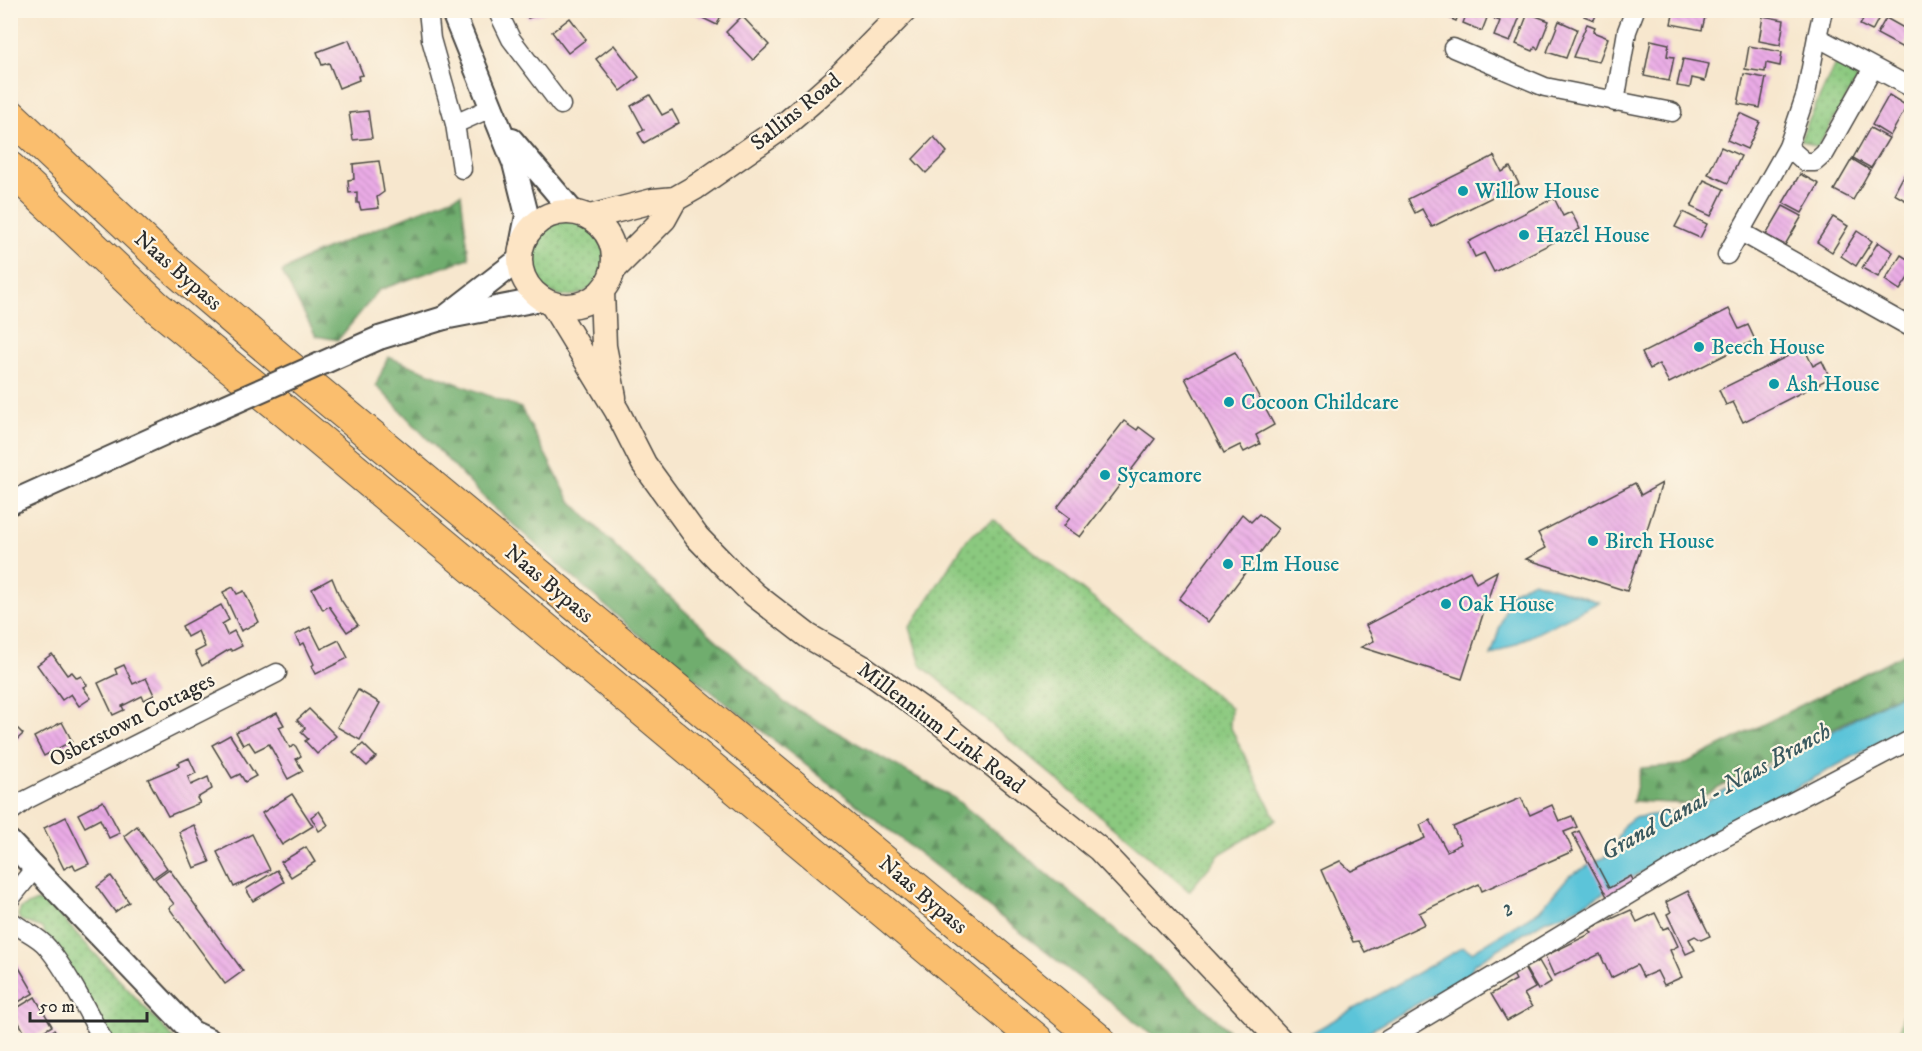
<svg xmlns="http://www.w3.org/2000/svg" width="1922" height="1051" viewBox="0 0 1922 1051" font-family="'IM FELL DW Pica',serif">
<defs>
<pattern id="grass-dots" width="8" height="8" patternUnits="userSpaceOnUse" patternTransform="scale(1.5)"><rect width="8" height="8" fill="#8bc97f"/><path d="M2 2h.1M6 6h.1" fill="none" stroke="#72a368" stroke-width="1.8" stroke-linecap="round"/></pattern>
<pattern id="forest-firs" width="22" height="20" patternUnits="userSpaceOnUse" patternTransform="scale(1.5)"><rect width="22" height="20" fill="#70ad6e"/><path d="M5 1l3.5 6h-7zM16 11l3.5 6h-7z" fill="#5c8d5b"/></pattern>
<pattern id="building-back-hatch" width="6" height="6" patternUnits="userSpaceOnUse" patternTransform="scale(1.5)"><rect width="6" height="6" fill="#eaabe6"/><path d="M-1 5l2 2M0 0l6 6M5-1l2 2" fill="none" stroke="#c993c5"/></pattern>
</defs>
<rect width="100%" height="100%" fill="#fcf5e5"/>
<filter id="ink" filterUnits="userSpaceOnUse"><feTurbulence type="fractalNoise" baseFrequency=".0167" numOctaves="2"/><feDisplacementMap in="SourceGraphic" scale="12" xChannelSelector="R" yChannelSelector="G"/><feConvolveMatrix kernelMatrix="1 2 1 2 8 2 1 2 1" color-interpolation-filters="sRGB"/></filter>
<filter id="wash" filterUnits="userSpaceOnUse"><feTurbulence type="fractalNoise" baseFrequency=".008" numOctaves="4" result="noise"/><feDisplacementMap in="SourceGraphic" scale="24" xChannelSelector="R" yChannelSelector="G"/><feGaussianBlur stdDeviation="1.35" result="paint"/><feColorMatrix in="noise" values="0 0 0 0 0 0 0 0 0 0 0 0 0 0 0 0 0 1.4 0 .05"/><feComposite in="paint" operator="in"/></filter>
<g filter="url(#wash)">
<rect width="100%" height="100%" fill="#f7e7ce"/>
<g fill="url(#grass-dots)" stroke="#5b7a55" stroke-width="1.5">
<polygon points="1841,65 1855,71 1858,78 1818,147 1800,140 1834,66"/>
<circle cx="567" cy="258" r="38"/>
<polygon points="994,520 1231,708 1230,726 1276,820 1220,854 1189,891 921,665 910,627 968,538"/>
<polygon points="37,901 48,903 175,1040 108,1040 42,928 20,920 18,915 21,908"/>
<polygon points="1911,984 1911,1040 1897,1040"/>
</g>
<g fill="url(#forest-firs)" stroke="#4e6c4c" stroke-width="1.5">
<polygon points="461,194 469,258 379,290 338,340 316,336 282,272 309,256"/>
<polygon points="388,357 521,408 569,499 626,557 785,703 954,798 1144,953 1239,1040 1159,1040 635,632 490,504 376,385"/>
<polygon points="1911,650 1911,688 1688,804 1633,801 1641,768 1682,765"/>
</g>
<g fill="#5cc4d9" stroke="#447882" stroke-width="1.5">
<polygon points="1533,581 1599,602 1491,656 1510,593"/>
<polygon points="1911,688 1911,725 1567,913 1544,921 1474,964 1469,975 1353,1040 1305,1040 1311,1033 1463,947 1472,952 1539,911 1569,876 1612,853 1624,825 1633,818 1691,809"/>
</g>
<g id="blocks">
<g fill="url(#building-back-hatch)">
<polygon points="525,10 549,10 549,11 528,18"/>
<polygon points="686,10 723,10 717,25"/>
<polygon points="1430,10 1460,10 1456,21"/>
<polygon points="1468,10 1490,10 1482,31 1463,23"/>
<polygon points="1498,10 1522,11 1510,42 1494,36 1500,21 1494,19"/>
<polygon points="1586,10 1598,10 1594,20 1584,16"/>
<polygon points="1674,10 1698,10 1697,15 1705,17 1702,30 1671,24"/>
<polygon points="1845,10 1883,10 1872,31 1860,25 1863,20"/>
<polygon points="1528,13 1549,21 1538,49 1535,47 1533,51 1516,44"/>
<polygon points="742,16 769,45 753,60 726,32"/>
<polygon points="1763,16 1784,20 1780,45 1759,41"/>
<polygon points="570,18 586,39 568,53 552,32"/>
<polygon points="1886,18 1911,32 1903,48 1877,34"/>
<polygon points="1559,21 1577,29 1566,58 1547,52"/>
<polygon points="1587,24 1595,27 1593,32 1608,38 1599,62 1573,57"/>
<polygon points="349,40 363,75 358,76 359,80 339,88 329,63 322,65 317,52"/>
<polygon points="1651,40 1669,44 1667,56 1674,57 1669,81 1644,76"/>
<polygon points="614,45 639,77 621,91 596,59"/>
<polygon points="1749,46 1782,52 1780,66 1766,63 1765,72 1745,69"/>
<polygon points="1683,59 1709,64 1705,81 1692,78 1690,88 1677,86"/>
<polygon points="1744,74 1766,78 1760,108 1738,104"/>
<polygon points="650,95 662,115 672,110 679,123 644,143 638,133 644,130 631,106"/>
<polygon points="1889,95 1907,106 1890,136 1872,125"/>
<polygon points="368,111 372,138 353,140 349,113"/>
<polygon points="1740,113 1760,122 1747,149 1727,140"/>
<polygon points="1870,128 1889,138 1871,168 1853,158"/>
<polygon points="934,137 947,152 926,173 913,159"/>
<polygon points="1721,147 1741,156 1728,183 1708,174"/>
<polygon points="1494,156 1502,172 1510,167 1519,184 1432,227 1422,209 1415,213 1408,199"/>
<polygon points="1852,159 1870,170 1853,200 1834,190"/>
<polygon points="379,161 384,192 377,197 379,208 361,210 359,203 357,203 357,192 349,193 348,180 354,179 353,164"/>
<polygon points="1800,174 1819,184 1802,213 1783,203"/>
<polygon points="1904,175 1912,179 1912,204 1894,194"/>
<polygon points="1704,180 1724,189 1711,216 1691,207"/>
<polygon points="1554,198 1563,216 1571,212 1580,229 1494,272 1484,253 1475,257 1468,242"/>
<polygon points="1783,206 1802,216 1785,245 1766,235"/>
<polygon points="1683,212 1707,224 1700,238 1675,227"/>
<polygon points="1833,217 1848,226 1832,252 1817,242"/>
<polygon points="1857,231 1872,241 1856,266 1841,256"/>
<polygon points="1878,242 1893,252 1878,277 1862,268"/>
<polygon points="1901,255 1912,262 1912,272 1900,290 1885,280"/>
<polygon points="1729,309 1739,329 1748,325 1755,340 1669,383 1659,364 1650,369 1642,353"/>
<polygon points="1804,348 1813,366 1822,361 1830,378 1743,422 1733,402 1726,405 1719,390"/>
<polygon points="1235,352 1274,425 1256,435 1260,444 1244,452 1240,445 1224,453 1185,378"/>
<polygon points="1124,421 1137,430 1139,427 1155,439 1080,537 1064,526 1070,518 1057,508"/>
<polygon points="1635,483 1641,495 1662,483 1627,591 1526,559 1546,548 1538,533"/>
<polygon points="1242,514 1251,522 1259,514 1278,529 1208,622 1179,599"/>
<polygon points="1470,571 1476,583 1497,571 1462,679 1361,647 1374,641 1366,625"/>
<polygon points="332,578 341,600 358,625 347,632 329,606 323,610 312,589"/>
<polygon points="233,587 237,594 244,591 259,622 241,631 223,592"/>
<polygon points="221,605 229,620 222,624 227,635 234,631 242,646 232,651 230,649 202,666 195,652 205,647 198,631 187,637 182,626"/>
<polygon points="310,627 321,649 339,640 348,658 316,674 312,666 314,664 304,643 300,645 295,635"/>
<polygon points="52,654 67,675 72,672 77,678 81,676 87,685 83,687 91,698 79,706 71,694 62,700 37,665"/>
<polygon points="124,665 133,684 146,678 154,695 144,700 142,696 122,706 124,710 113,715 98,683 117,674 115,669"/>
<polygon points="358,690 380,703 360,740 337,727"/>
<polygon points="309,709 336,736 317,754 305,741 308,739 301,732 305,728 297,720"/>
<polygon points="277,713 284,725 279,727 290,748 295,745 301,756 296,759 303,771 288,779 269,744 255,751 249,742 243,745 236,732"/>
<polygon points="10,721 23,734 10,746"/>
<polygon points="62,722 72,741 44,756 34,737"/>
<polygon points="230,735 256,776 245,782 240,774 232,778 212,745"/>
<polygon points="363,744 376,757 367,766 353,753"/>
<polygon points="189,758 196,773 188,777 191,785 208,777 212,789 197,798 200,803 168,816 148,779 179,766 178,763"/>
<polygon points="292,794 313,826 282,845 262,813"/>
<polygon points="1521,798 1530,815 1552,805 1559,821 1572,816 1577,827 1564,832 1573,851 1482,891 1479,884 1419,913 1425,924 1365,952 1359,941 1353,942 1321,870 1340,861 1351,871 1425,838 1420,825 1430,820 1447,851 1461,844 1453,827"/>
<polygon points="103,801 120,833 109,838 100,819 85,827 78,814"/>
<polygon points="319,811 328,825 319,831 311,817"/>
<polygon points="66,817 89,864 76,870 73,864 64,869 44,828"/>
<polygon points="194,825 210,862 194,868 179,832"/>
<polygon points="137,826 167,868 153,878 124,836"/>
<polygon points="1579,831 1609,888 1631,876 1636,886 1610,902 1573,834"/>
<polygon points="252,834 270,870 234,887 217,852"/>
<polygon points="306,847 315,862 291,877 281,862"/>
<polygon points="169,869 243,971 225,984 169,908 174,904 155,879"/>
<polygon points="277,870 284,882 253,901 246,889"/>
<polygon points="111,876 129,902 115,912 97,887"/>
<polygon points="1688,891 1710,936 1701,940 1695,936 1689,939 1695,950 1686,954 1667,914 1671,912 1666,902"/>
<polygon points="1631,910 1637,922 1655,913 1663,929 1669,927 1678,946 1670,950 1682,977 1664,985 1657,971 1643,977 1637,965 1611,978 1600,954 1554,976 1545,956 1592,933 1589,929"/>
<polygon points="14,959 34,993 10,1007 10,961"/>
<polygon points="1539,961 1551,982 1538,990 1525,968"/>
<polygon points="1524,968 1535,988 1524,994 1532,1007 1507,1021 1491,994 1516,980 1513,974"/>
<polygon points="35,997 52,1026 29,1040 12,1011"/>
<polygon points="54,1030 60,1040 36,1040"/>
</g>
</g>
</g>
<g filter="url(#ink)">
<use href="#blocks" fill-opacity="0" stroke="#4a4743" stroke-width="1.5"/>
<g fill="none" stroke-linecap="round" stroke-linejoin="round">
<defs>
<g id="minor">
<polyline points="428,10 431,39 455,124 462,169"/>
<polyline points="497,10 511,39 561,105"/>
<polyline points="1823,10 1817,37 1912,88"/>
<polyline points="1453,48 1545,87 1672,112"/>
<polyline points="1615,102 1627,31 1635,10"/>
<polyline points="455,124 493,107"/>
<polyline points="1788,147 1805,162 1815,162 1825,153 1873,68"/>
<polyline points="1741,232 1912,328"/>
<polyline points="1727,255 1788,147 1806,94 1817,37"/>
<polyline points="10,812 26,800 277,673"/>
<polyline points="10,899 35,868"/>
<path d="M10 920C22 931 38 935 48 948 69 974 87 1011 103 1040"/>
<polyline points="1387,1040 1716,842 1912,739"/>
</g>
<g id="tertiary">
<polyline points="452,10 514,163 527,215 521,246"/>
<polyline points="512,140 572,211"/>
<polyline points="444,318 520,259"/>
<polyline points="379,338 444,318 542,299"/>
<polyline points="10,503 203,416"/>
<polyline points="10,842 192,1032 209,1040"/>
</g>
<g id="secondary">
<circle cx="567" cy="259" r="47"/>
<polyline points="590,217 653,201 675,199 696,187 781,128 809,104 835,81 905,10"/>
<polyline points="614,269 664,219 675,199"/>
<polyline points="602,291 604,346 614,397"/>
<polyline points="552,304 617,411 644,464 697,537 727,568 755,595 808,636 865,669 941,723 1099,849 1280,1040"/>
</g>
<g id="motorway">
<polyline points="10,115 164,260 308,383 1099,1040"/>
<polyline points="10,168 158,308 274,402 1037,1040"/>
</g>
</defs>
<use href="#minor" stroke="#4a4743" stroke-width="21"/>
<use href="#tertiary" stroke="#4a4743" stroke-width="26"/>
<use href="#secondary" stroke="#4a4743" stroke-width="27"/>
<use href="#motorway" stroke="#4a4743" stroke-width="34"/>
<use href="#minor" stroke="#fff" stroke-width="18"/>
<use href="#tertiary" stroke="#fff" stroke-width="22"/>
<use href="#secondary" stroke="#fde5c5" stroke-width="24"/>
<use href="#motorway" stroke="#fabe6e" stroke-width="32"/>
<defs>
<polyline id="tertiary-bridge" points="203,416 379,338"/>
</defs>
<use href="#tertiary-bridge" stroke="#4a4743" stroke-width="26" stroke-linecap="butt"/>
<use href="#tertiary-bridge" stroke="#fff" stroke-width="22"/>
</g>
</g>
<g fill="#0f9aa8" stroke="#fcf5e5" stroke-width="2">
<circle cx="1463" cy="191" r="6"/>
<circle cx="1524" cy="235" r="6"/>
<circle cx="1699" cy="347" r="6"/>
<circle cx="1774" cy="384" r="6"/>
<circle cx="1229" cy="402" r="6"/>
<circle cx="1105" cy="475" r="6"/>
<circle cx="1593" cy="541" r="6"/>
<circle cx="1228" cy="564" r="6"/>
<circle cx="1446" cy="604" r="6"/>
</g>
<g text-anchor="middle" dominant-baseline="central" stroke-width="4.5" stroke-linejoin="round" paint-order="stroke">
<g font-size="22" fill="#2b2b2b" stroke="#fcf5e5">
<text transform="translate(796 112) rotate(-39)">Sallins Road</text>
<text transform="translate(178 271) rotate(41)">Naas Bypass</text>
<text transform="translate(549 584) rotate(40)">Naas Bypass</text>
<text transform="translate(132 720) rotate(-27)">Osberstown Cottages</text>
<text transform="translate(941 728) rotate(37)">Millennium Link Road</text>
<text transform="translate(923 895) rotate(40)">Naas Bypass</text>
</g>
<g font-size="22" fill="#0d838f" stroke="#fcf5e5" text-anchor="start">
<text x="1475" y="191">Willow House</text>
<text x="1536" y="235">Hazel House</text>
<text x="1711" y="347">Beech House</text>
<text x="1786" y="384">Ash House</text>
<text x="1241" y="402">Cocoon Childcare</text>
<text x="1117" y="475">Sycamore</text>
<text x="1605" y="541">Birch House</text>
<text x="1240" y="564">Elm House</text>
<text x="1458" y="604">Oak House</text>
</g>
<g font-size="24" font-style="italic" fill="#3a595f" stroke="#fcf5e5">
<text transform="translate(1716 792) rotate(-29)">Grand Canal - Naas Branch</text>
<text transform="translate(1507 909) rotate(-32)">2</text>
</g>
</g>
<rect width="1922" height="1051" fill="none" stroke="#fcf5e5" stroke-width="36"/>
<path d="M30 1012v9h117v-9" fill="none" stroke="#2b2b2b" stroke-width="3"/>
<text x="39" y="1012" font-size="18" fill="#2b2b2b" stroke="#fcf5e5" stroke-width="4.5" paint-order="stroke">50 m</text>
</svg>
